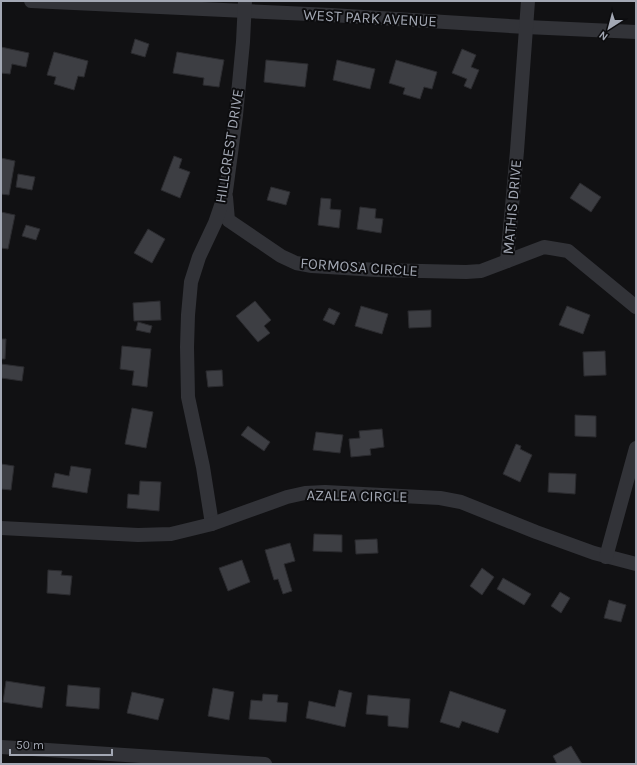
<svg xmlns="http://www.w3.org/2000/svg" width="637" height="765" viewBox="0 0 637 765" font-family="Karla,sans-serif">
<rect width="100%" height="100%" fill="#111113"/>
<g fill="#3d3e43" stroke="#2b2b2f">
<polygon points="135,39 149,44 145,57 131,53"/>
<polygon points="1,47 29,53 26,67 12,64 10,74 1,73"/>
<polygon points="462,49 476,55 471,67 479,70 471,89 464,86 467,79 452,73"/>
<polygon points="54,52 88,61 84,77 78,76 74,90 54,84 56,77 47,75"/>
<polygon points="177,52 224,60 219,87 203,85 204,78 173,73"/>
<polygon points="266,60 308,64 305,87 264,82"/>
<polygon points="337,60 375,69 370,89 333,80"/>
<polygon points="396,60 437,72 432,89 424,87 420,99 403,94 405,88 389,83"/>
<polygon points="174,156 182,159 179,168 190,172 180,198 161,190"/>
<polygon points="1,158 15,161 9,195 1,194"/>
<polygon points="18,174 35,177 32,190 16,187"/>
<polygon points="580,183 601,197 591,212 570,198"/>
<polygon points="271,187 290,192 286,205 267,200"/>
<polygon points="321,198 331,199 330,209 341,210 339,228 318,225"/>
<polygon points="360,207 376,209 375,218 383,219 381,233 357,229"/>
<polygon points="1,212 15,215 8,249 1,248"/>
<polygon points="26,225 40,229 36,240 22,236"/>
<polygon points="148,229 165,239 152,263 134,253"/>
<polygon points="160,301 161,320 134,321 133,303"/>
<polygon points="255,301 271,320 264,326 270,333 258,342 236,316"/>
<polygon points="361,306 388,314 382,334 355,326"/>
<polygon points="567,306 590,315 583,334 559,325"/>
<polygon points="329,308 340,313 334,325 323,320"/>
<polygon points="431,310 431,327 409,328 408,311"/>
<polygon points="138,322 152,326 150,333 136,330"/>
<polygon points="1,339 6,339 5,359 1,359"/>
<polygon points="122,346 151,349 147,387 132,385 134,371 120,369"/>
<polygon points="605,351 606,375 584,376 583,352"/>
<polygon points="1,364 24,367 22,381 1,378"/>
<polygon points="222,370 223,386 208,387 206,371"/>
<polygon points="132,408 153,412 146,448 125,444"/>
<polygon points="575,415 596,416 596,437 575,436"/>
<polygon points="248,426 270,442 264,451 241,435"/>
<polygon points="382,429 384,447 370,449 371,455 351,457 349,439 360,438 359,431"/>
<polygon points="316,432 343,435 340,453 313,450"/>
<polygon points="516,444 521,446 520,449 532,455 520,482 503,474"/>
<polygon points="1,464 14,466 11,490 1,489"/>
<polygon points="71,466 91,469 87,493 52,487 55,473 69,476"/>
<polygon points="549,473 576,474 575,494 548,492"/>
<polygon points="140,481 161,482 159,511 127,508 128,494 139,495"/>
<polygon points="314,534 342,535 342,552 313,551"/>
<polygon points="377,539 378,553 356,554 355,540"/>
<polygon points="290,543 295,561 284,564 292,591 283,594 278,579 274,580 265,550"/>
<polygon points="242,560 250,582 228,591 219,568"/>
<polygon points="482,568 494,577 482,595 470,586"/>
<polygon points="48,570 62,571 61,575 72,576 70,595 47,593"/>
<polygon points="503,578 531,594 524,605 497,589"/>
<polygon points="560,592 570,598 561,613 551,606"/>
<polygon points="609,600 626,605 621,622 604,618"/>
<polygon points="6,681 45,687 42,708 3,702"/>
<polygon points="68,685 100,688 99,709 66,706"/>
<polygon points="213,688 234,692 229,720 208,716"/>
<polygon points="339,690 352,693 345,727 306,718 309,701 335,707"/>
<polygon points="450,691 506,710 498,733 462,721 459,728 440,722"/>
<polygon points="132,692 164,699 158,720 127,713"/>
<polygon points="263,694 278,695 277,702 288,703 286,722 249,719 251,700 262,701"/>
<polygon points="368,695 410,699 408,728 388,726 388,716 366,714"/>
<polygon points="571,746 582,764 557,764 553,756"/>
</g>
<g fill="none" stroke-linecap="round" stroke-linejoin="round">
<g stroke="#323338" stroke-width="14">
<polyline points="31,1 331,15 526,27 636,32"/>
<polyline points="226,197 228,220 281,256 296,263 312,266 377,270 466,272 481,271 544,247 568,251 636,307"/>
<polyline points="507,261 517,151 528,1"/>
<polyline points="212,524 203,467 188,397 187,347 188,315 191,282 199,257 215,223 226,191 236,115 243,42 245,1"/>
<polyline points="1,528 138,535 171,534 212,524 287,497 305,493 325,492 440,498 461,502 536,532 594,553 636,564"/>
<polyline points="606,557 636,448"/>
<polyline points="1,747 265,764"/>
</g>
</g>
<g text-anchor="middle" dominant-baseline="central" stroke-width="4" stroke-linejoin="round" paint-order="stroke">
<g font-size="15" fill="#a3a8b4" stroke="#0c0c0e">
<text transform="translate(370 18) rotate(3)">WEST PARK AVENUE</text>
<text transform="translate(229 146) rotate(-81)">HILLCREST DRIVE</text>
<text transform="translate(512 207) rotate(-85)">MATHIS DRIVE</text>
<text transform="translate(359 267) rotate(4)">FORMOSA CIRCLE</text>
<text transform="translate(357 496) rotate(1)">AZALEA CIRCLE</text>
</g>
</g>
<rect width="637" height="765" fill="none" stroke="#a3a8b4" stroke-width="4"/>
<g transform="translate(609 28) rotate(216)" stroke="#0c0c0e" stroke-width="3" paint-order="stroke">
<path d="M0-3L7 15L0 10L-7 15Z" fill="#a3a8b4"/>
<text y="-6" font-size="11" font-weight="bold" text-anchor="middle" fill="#a3a8b4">N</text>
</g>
<path d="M10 749v6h102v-6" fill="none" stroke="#a3a8b4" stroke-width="2"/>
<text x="16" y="749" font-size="12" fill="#a3a8b4" stroke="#0c0c0e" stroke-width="3" paint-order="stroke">50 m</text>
</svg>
